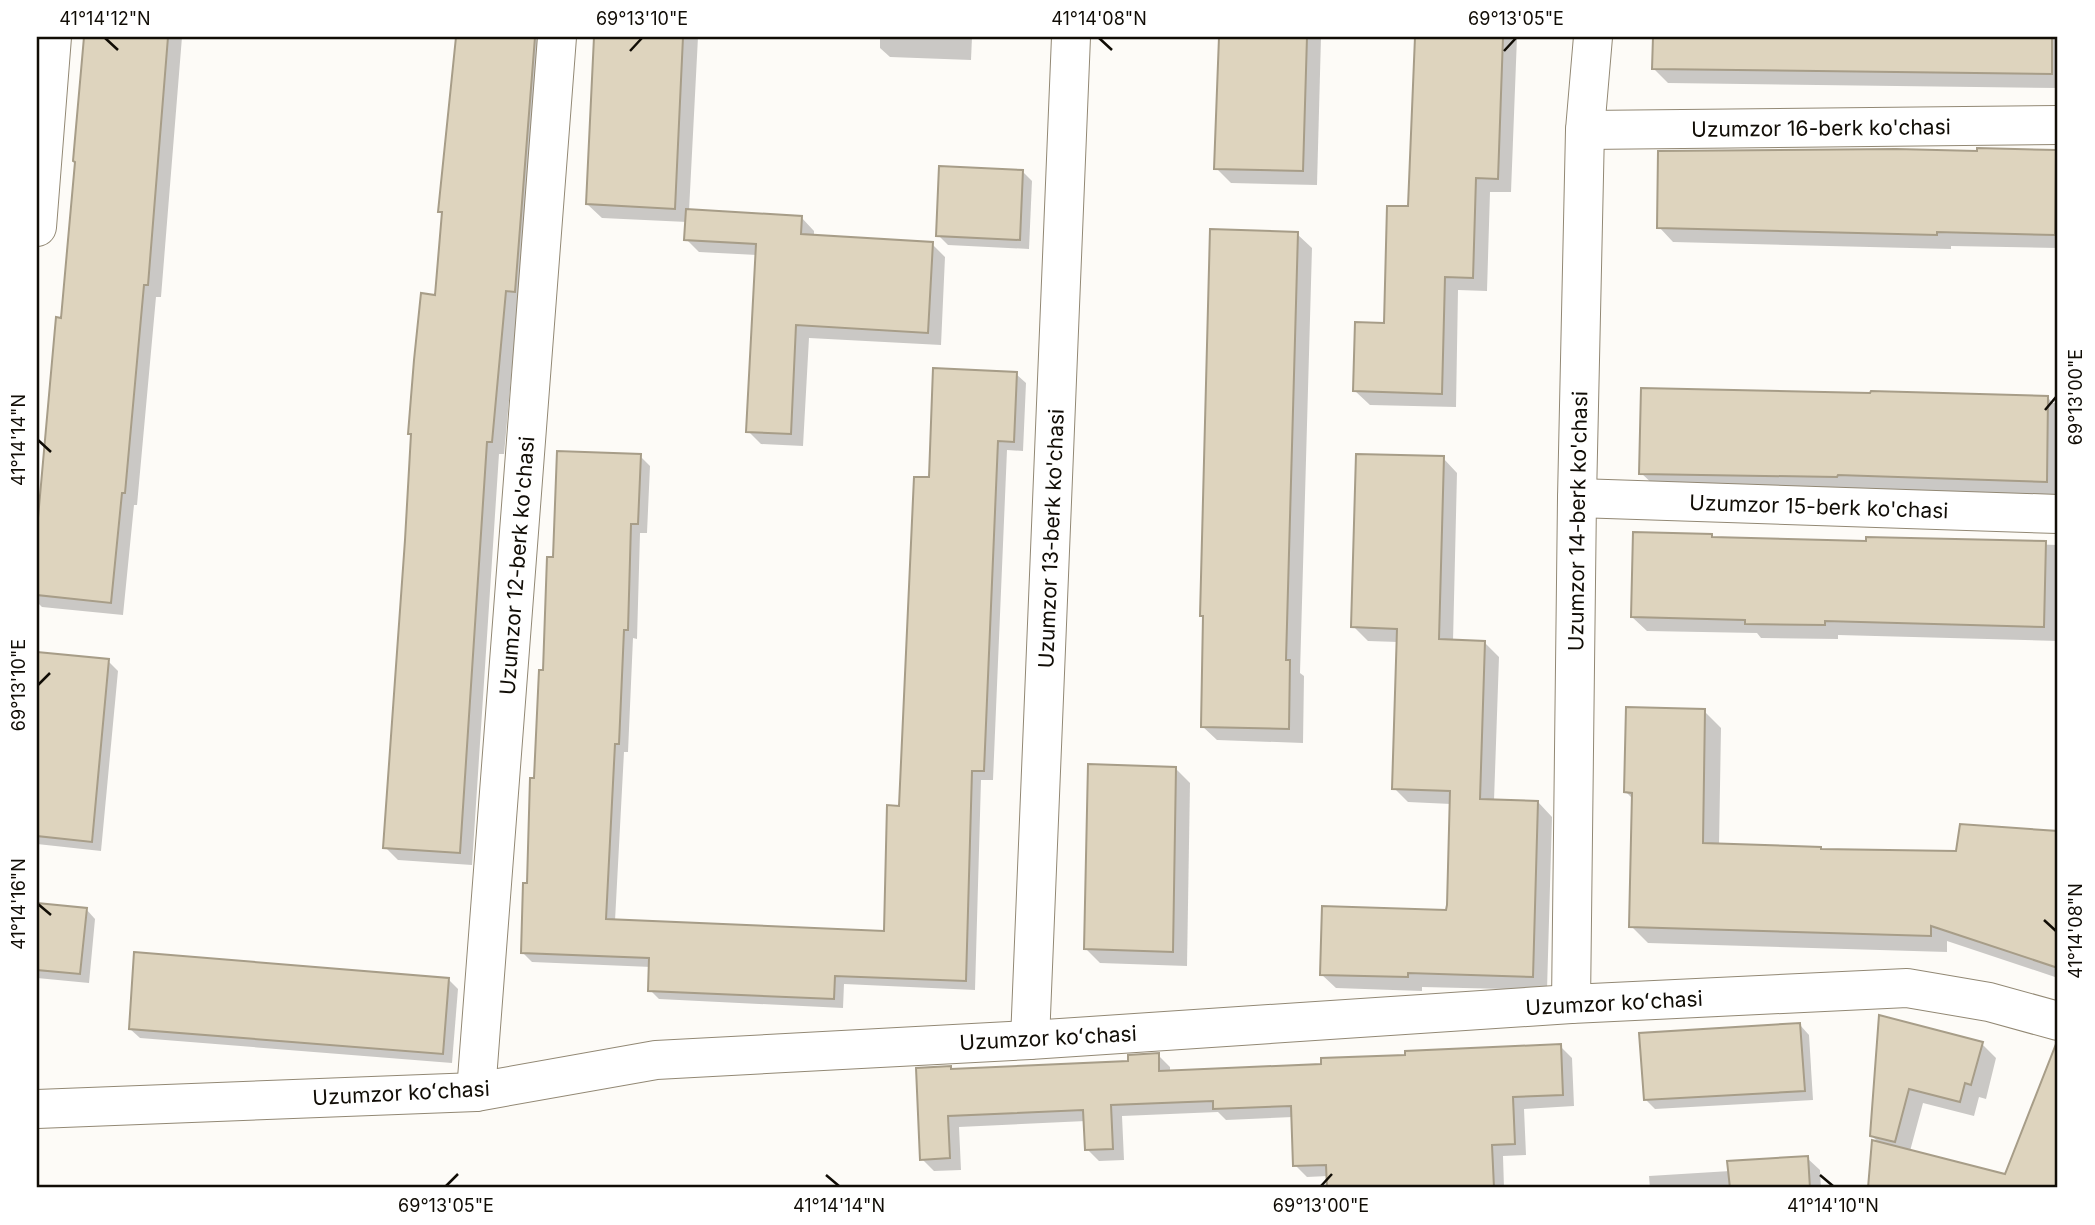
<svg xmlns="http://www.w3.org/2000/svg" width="2095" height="1225" viewBox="0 0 2095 1225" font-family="Inter,sans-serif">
<rect width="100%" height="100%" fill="#fdfbf7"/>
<g fill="#0003">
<polygon points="85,37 182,37 161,297 156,297 137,505 134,505 123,615 42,607 37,602 37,530 62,320 77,163"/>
<polygon points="458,37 549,37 518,303 504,454 499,454 472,865 398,860 385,847 413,436 410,433 436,297 444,215 440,212"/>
<polygon points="596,37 698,37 689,211 801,217 814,231 814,237 932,244 945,257 941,345 809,338 803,446 761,444 748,431 757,255 699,252 686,239 687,222 602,218 587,204"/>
<polygon points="880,37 972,37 971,60 890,57 880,48"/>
<polygon points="1220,37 1321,37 1317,185 1231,183 1216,168"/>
<polygon points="1416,37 1517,37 1511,192 1490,192 1487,291 1458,290 1456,407 1370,405 1355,391 1386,325 1410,208"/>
<polygon points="1655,37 2058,37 2058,88 1668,83 1654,69"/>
<polygon points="1982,149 2058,151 2058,248 1951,246 1951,249 1673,242 1659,227 1978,153"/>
<polygon points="1022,171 1032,181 1029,249 948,245 938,235"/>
<polygon points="1297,234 1312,248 1300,673 1304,676 1303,743 1217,740 1202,726 1205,619 1201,615"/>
<polygon points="1016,374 1026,383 1023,451 1007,450 993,780 981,780 975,990 844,984 843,1008 659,999 650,990 651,967 532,962 522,952 555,559 640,456 650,466 647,533 640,533 637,639 633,638 628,752 624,752 615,921 886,933 901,808 931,479"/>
<polygon points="1643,390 1949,394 2048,398 2053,403 2058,403 2058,495 1851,489 1656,487 1641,473"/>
<polygon points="1443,458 1457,473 1453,642 1484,642 1499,657 1494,801 1538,802 1552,817 1547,990 1422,987 1422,991 1336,988 1321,974 1448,911 1451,804 1408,802 1394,788 1398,642 1368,641 1353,626"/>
<polygon points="1711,535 1715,539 1867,543 1867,539 2058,545 2058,641 1838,635 1838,639 1761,638 1757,633 1647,631 1632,617"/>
<polygon points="37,654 108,661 118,671 101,851 37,844"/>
<polygon points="1704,711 1721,728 1719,846 1958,853 1961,826 2058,833 2058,978 1947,941 1947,952 1648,943 1631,926 1633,799 1626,792"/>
<polygon points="1176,769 1190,783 1187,966 1100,963 1086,949"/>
<polygon points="37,904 86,909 95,919 89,983 37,978"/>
<polygon points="448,979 458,989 452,1063 140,1038 130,1029"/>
<polygon points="1881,1017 1982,1044 1996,1058 1986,1099 1979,1097 1974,1116 1923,1103 1910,1151 2006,1176 2046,1074 2058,1078 2058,1188 1869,1188 1874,1142 1880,1144 1872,1136"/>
<polygon points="1800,1025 1809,1035 1813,1100 1655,1109 1645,1099"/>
<polygon points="1560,1046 1572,1058 1574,1106 1524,1109 1526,1155 1503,1156 1504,1188 1329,1188 1328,1176 1307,1177 1295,1165 1293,1117 1226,1120 1218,1112 1122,1116 1124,1160 1099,1161 1087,1149 1086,1121 959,1127 961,1170 934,1171 922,1159 950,1068 953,1070 1130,1063 1158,1055 1170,1067 1170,1073 1323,1066"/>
<polygon points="1807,1158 1820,1170 1821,1188 1650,1188 1649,1176 1730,1171"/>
</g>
<g fill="#ded4be" stroke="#a79d88" stroke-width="2">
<polygon points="84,37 168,37 148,285 144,285 125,493 122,493 111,603 37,595 37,529 56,317 61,318 75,162 73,161"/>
<polygon points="456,37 535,37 515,292 506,291 492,442 487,442 460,853 383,848 405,540 411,434 408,434 414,360 421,293 435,295 442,212 438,212"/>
<polygon points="594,37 683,37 675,209 586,204"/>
<polygon points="1219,37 1307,37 1303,171 1214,169"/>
<polygon points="1415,37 1503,37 1498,179 1476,178 1473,278 1445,277 1442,394 1353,391 1355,322 1384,323 1387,206 1408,206"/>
<polygon points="1653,37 2052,37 2052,74 1652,69"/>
<polygon points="1977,148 2056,150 2055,235 1937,232 1937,235 1657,228 1658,151 1896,149 1977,151"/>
<polygon points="939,166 1023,170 1020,240 936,236"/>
<polygon points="686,209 802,216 801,234 933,242 928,333 796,325 791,434 746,432 756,244 684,240"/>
<polygon points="1210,229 1298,232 1286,660 1290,660 1289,729 1201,727 1203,616 1200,616"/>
<polygon points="933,368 1017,372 1014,442 998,441 984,771 972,771 966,981 835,976 834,999 648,991 649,958 521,953 523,883 527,883 530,778 534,778 539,670 543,670 547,557 553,557 557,451 641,454 638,524 631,524 628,630 624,630 619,744 615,744 606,919 884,931 887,805 899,806 914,477 929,477"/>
<polygon points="1641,388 1870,393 1871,391 2048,396 2047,482 1838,475 1837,477 1639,474"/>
<polygon points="1356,454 1444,456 1439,639 1485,641 1480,799 1538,801 1533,977 1408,973 1408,977 1320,975 1322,906 1446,910 1447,905 1450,791 1392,789 1397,629 1351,627"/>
<polygon points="1633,532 1712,534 1712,537 1866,541 1866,537 2046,541 2044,627 1825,621 1825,625 1745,624 1745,620 1631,617"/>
<polygon points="37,652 109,659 92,842 37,836"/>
<polygon points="1626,707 1705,709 1703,843 1821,847 1821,849 1956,851 1960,824 2058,831 2058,968 1931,926 1931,936 1629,927 1632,793 1624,792"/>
<polygon points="1088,764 1176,767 1173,952 1084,949"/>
<polygon points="37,903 87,908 80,974 37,970"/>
<polygon points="134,952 449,978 443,1054 129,1029"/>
<polygon points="1879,1015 1983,1042 1971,1085 1965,1083 1960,1102 1909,1089 1895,1142 1870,1136"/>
<polygon points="1800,1023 1805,1091 1644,1100 1639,1033"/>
<polygon points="1561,1044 1563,1095 1513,1097 1515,1144 1492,1145 1494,1188 1327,1188 1326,1165 1293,1166 1291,1106 1213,1109 1213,1101 1111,1105 1113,1149 1085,1150 1083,1110 948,1116 950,1158 920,1160 916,1068 951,1066 951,1069 1128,1061 1128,1055 1159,1053 1159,1071 1321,1064 1321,1058 1405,1055 1405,1051"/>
<polygon points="2056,1044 2058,1044 2058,1188 1868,1188 1872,1140 2005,1174"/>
<polygon points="1808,1156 1810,1188 1730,1188 1727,1161"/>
</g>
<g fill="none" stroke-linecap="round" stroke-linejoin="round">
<defs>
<g id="street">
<path id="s1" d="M1585 130 2058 125"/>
<polyline points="37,227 52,37"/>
<path id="s2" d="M1577 498 2058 514"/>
<path id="s3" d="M1571 1004 1577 498 1585 130 1593 37"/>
<path id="s4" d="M1030 1040 1071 37"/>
<path id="s5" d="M476 1092 557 37"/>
<polyline points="37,1109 476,1092 656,1060 1030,1040 1571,1004 1907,988 1989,1002 2058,1021"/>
</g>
</defs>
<use href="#street" stroke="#928874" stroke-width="40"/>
<use href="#street" stroke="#fff" stroke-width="38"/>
</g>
<path fill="none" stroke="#110d06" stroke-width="2.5" d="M105 38 118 50M1099 38 1112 50M630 51 642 38M1504 51 1516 38M2045 410 2056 397M38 440 51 452M38 685 50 673M38 904 51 915M2044 920 2056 931M826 1175 839 1186M1820 1175 1833 1186M446 1186 458 1174M1321 1186 1332 1174"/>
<g text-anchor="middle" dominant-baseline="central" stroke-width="5" stroke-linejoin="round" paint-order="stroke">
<g font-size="21" fill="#110d06" stroke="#fff">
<text stroke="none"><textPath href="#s1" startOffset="236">Uzumzor 16-berk ko'chasi</textPath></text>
<text stroke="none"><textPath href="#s2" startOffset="242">Uzumzor 15-berk ko'chasi</textPath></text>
<text stroke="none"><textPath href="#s3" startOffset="483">Uzumzor 14-berk ko'chasi</textPath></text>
<text stroke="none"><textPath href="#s4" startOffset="502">Uzumzor 13-berk ko'chasi</textPath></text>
<text stroke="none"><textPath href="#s5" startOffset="528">Uzumzor 12-berk ko'chasi</textPath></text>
<text transform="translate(1614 1003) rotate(-3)">Uzumzor koʻchasi</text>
<text transform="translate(1048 1038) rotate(-3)">Uzumzor koʻchasi</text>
<text transform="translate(401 1093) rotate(-3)">Uzumzor koʻchasi</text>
</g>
</g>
<rect width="2095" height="1225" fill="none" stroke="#ffffff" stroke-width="77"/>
<rect x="38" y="38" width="2018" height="1148" fill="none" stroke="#110d06" stroke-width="2.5"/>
<g font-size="18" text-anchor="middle" fill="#110d06">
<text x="105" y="25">41°14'12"N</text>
<text x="642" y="25">69°13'10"E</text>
<text x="1099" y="25">41°14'08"N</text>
<text x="1516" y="25">69°13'05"E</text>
<text transform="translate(2076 397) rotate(-90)" y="6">69°13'00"E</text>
<text transform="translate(19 440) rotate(-90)" y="6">41°14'14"N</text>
<text transform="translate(19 685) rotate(-90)" y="6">69°13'10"E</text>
<text transform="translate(19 904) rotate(-90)" y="6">41°14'16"N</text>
<text transform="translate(2076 931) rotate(-90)" y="6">41°14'08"N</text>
<text x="446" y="1212">69°13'05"E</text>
<text x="839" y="1212">41°14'14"N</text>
<text x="1321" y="1212">69°13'00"E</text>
<text x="1833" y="1212">41°14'10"N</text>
</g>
</svg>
